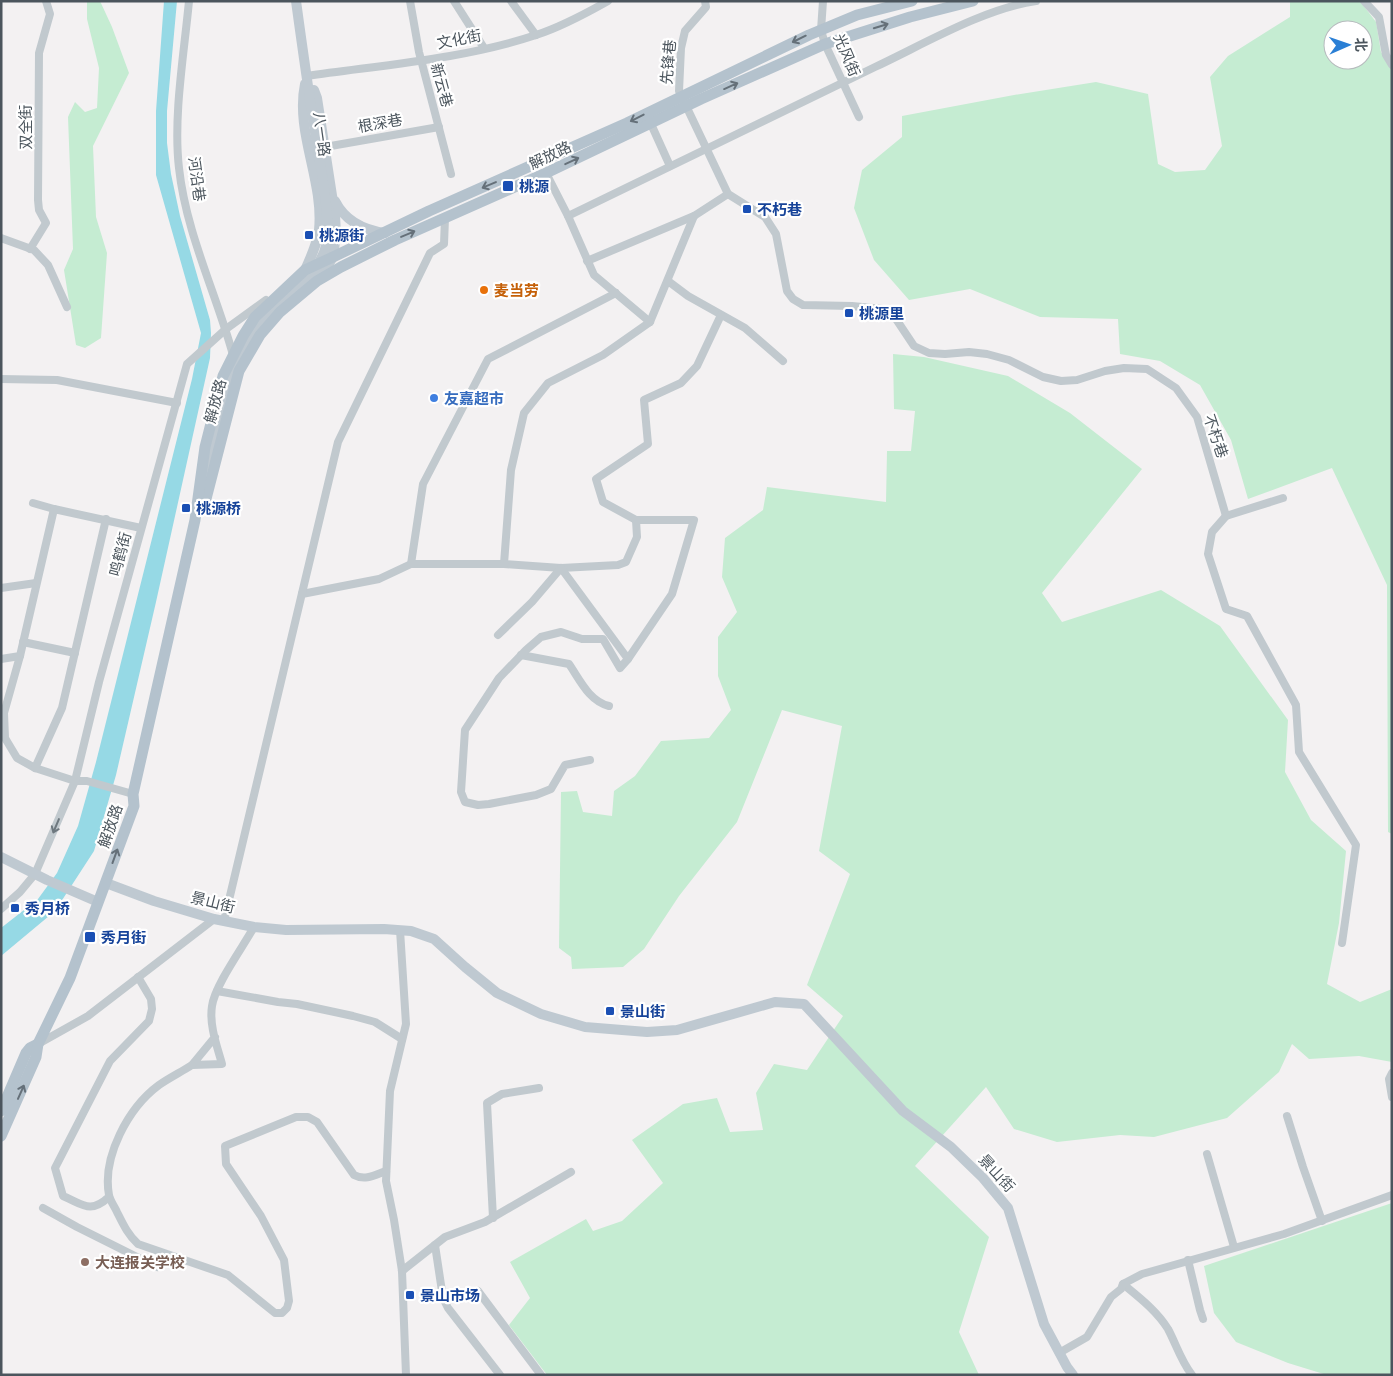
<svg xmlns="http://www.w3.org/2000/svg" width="1393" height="1376" viewBox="0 0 1393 1376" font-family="'IBM Plex Sans','Noto Sans SC',sans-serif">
<rect width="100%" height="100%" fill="#f3f1f2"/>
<g fill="#c5ecd2" fill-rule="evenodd">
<polygon points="87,1 100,1 112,27 129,73 93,146 96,217 107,253 101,338 85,348 76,345 64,270 73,249 68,117 75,102 85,112 97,108 99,68 87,19"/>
<path d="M1290 1H1360L1376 22 1381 52 1392 68V834L1388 832 1387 585 1332 468 1248 499 1231 440 1200 385 1160 361 1120 354 1118 319 1040 317 970 289 909 300 874 260 854 208 862 170 902 137V116L1014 95 1096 82 1148 94 1158 164 1175 172 1205 170 1222 146 1210 77 1228 56 1290 17ZM1333 30H1363V60H1333Z"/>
<polygon points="893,354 924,357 1008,376 1070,413 1142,469 1042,593 1062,622 1161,590 1220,626 1288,720 1285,772 1311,820 1346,851 1339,923 1327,984 1360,1002 1392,989 1392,1062 1359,1056 1309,1059 1292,1044 1279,1072 1227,1118 1154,1137 1120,1135 1057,1142 1014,1129 986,1087 915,1166 989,1237 959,1332 979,1375 547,1375 509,1325 530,1298 510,1262 586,1219 593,1231 622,1221 663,1183 632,1140 683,1104 717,1098 730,1132 763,1130 756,1093 774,1064 807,1070 843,1016 807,985 850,874 819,851 842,726 782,710 737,822 679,896 644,949 623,967 572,969 571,957 559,948 561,792 577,791 583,812 612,816 614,791 635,776 661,741 709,738 731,710 718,676 718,637 737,612 722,577 725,538 763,510 767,487 886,502 887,451 911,451 915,411 894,409"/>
<polygon points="1392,1203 1392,1375 1327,1375 1288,1363 1236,1342 1214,1313 1204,1266"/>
</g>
<polygon fill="#96d9e5" points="164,1 177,1 167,111 167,143 171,174 180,216 210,320 211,333 210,358 156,602 116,775 94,851 55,911 1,956 1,928 38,899 57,873 78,826 96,762 192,379 201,333 156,175 156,111"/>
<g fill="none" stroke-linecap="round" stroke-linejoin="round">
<g stroke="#c1c9ce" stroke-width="8">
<path d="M189 1C184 54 173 117 179 168 186 233 216 293 233 355"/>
<polyline points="410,1 419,52 451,174"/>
<polyline points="454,1 484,48"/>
<polyline points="511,1 536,35"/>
<polyline points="705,1 706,7 685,31 681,48 679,91 728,194 765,217 776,234 787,291 793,299 803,305 852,306 883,309 896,319 914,346 929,353 945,354 969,352 987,354 1009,360 1043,377 1061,381 1077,380 1105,371 1124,368 1147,369 1176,388 1197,417 1226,516 1283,498"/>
<polyline points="823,1 821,30 825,44 859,117"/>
<polyline points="1364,1 1379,17 1386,55 1392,65"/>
<path d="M307 76C382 65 464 59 536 35 561 27 585 14 608 1"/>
<polyline points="651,124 670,166"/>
<polyline points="325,147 439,127"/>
<path d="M568 216C670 166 772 116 875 67 924 44 983 9 1036 1"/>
<polyline points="1,238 34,250 48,265 67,307"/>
<polyline points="30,249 46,223 39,210 38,200 39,53 50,14 46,1"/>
<polyline points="587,261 694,216"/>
<polyline points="668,281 688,296 745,328 783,361"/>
<polyline points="650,322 694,216 728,194"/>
<polyline points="1,379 57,380 177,403"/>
<polyline points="33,503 54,509"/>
<polyline points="1226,516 1212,532 1208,554 1226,609 1247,616 1296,705 1299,752 1356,845 1342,943"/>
<polyline points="411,564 504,564 561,568 618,565 626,562 637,537 636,520"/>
<polyline points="504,564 511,470 524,413 548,383 603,355 650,322 594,275 568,216 546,173"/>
<polyline points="1,588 36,583"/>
<polyline points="302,594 379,579 411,564 423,484 488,359 616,293"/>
<polyline points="498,635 532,602 561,568 628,659 672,594 694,520 636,520 603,502 596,479 648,444 644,400 681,383 697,366 721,315"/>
<polyline points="23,642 75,653"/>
<path d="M521 655 569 664C580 680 589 701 609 706"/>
<polyline points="20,656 4,713 5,738 17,758 35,768 75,781 87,781 133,794"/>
<polyline points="1,659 20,656 54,509 141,528"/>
<polyline points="590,760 565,765 551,789 536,795 489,804 478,805 465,802 461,792 465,730 499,678 526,650 541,637 561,632 582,639 603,639 620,668 628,659"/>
<polyline points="35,768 62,708 106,519"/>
<polyline points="1,909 20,892 35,874 75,781 99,682 187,364 226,329 266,300"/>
<polyline points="224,921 338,442 430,253 444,244 445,218"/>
<polyline points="400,930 406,1024 390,1091 386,1181 394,1220 402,1271 406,1375"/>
<polyline points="217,991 278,1002 297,1004 353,1016 375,1022 402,1039"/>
<path d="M215 1037 192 1065 222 1064C217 1046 209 1025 212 1006 215 985 243 947 254 927"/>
<polyline points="38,1044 88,1016 214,919"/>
<path d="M192 1065C181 1072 169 1078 159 1085 128 1108 102 1157 109 1195 110 1201 115 1207 117 1212 123 1224 128 1235 138 1244L228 1275 275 1313H282L287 1308 289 1301 284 1260 261 1216 226 1164 225 1146 296 1117H308L317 1122 354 1175C365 1181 375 1175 386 1171"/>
<polyline points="1392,1073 1389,1079 1392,1097"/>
<polyline points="1287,1116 1303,1167 1322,1221"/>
<polyline points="1207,1154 1234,1247"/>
<path d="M109 1197C90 1214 84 1205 63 1196L55 1168 110 1061 149 1021 152 1009 151 999 138 977"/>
<polyline points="43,1208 77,1227 157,1267"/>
<polyline points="493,1218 487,1103 502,1094 539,1088"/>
<polyline points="435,1245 443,1298 448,1308 500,1375"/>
<polyline points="1188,1260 1200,1310 1203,1319"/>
<polyline points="402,1271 445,1237 485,1222 571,1172"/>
<path d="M1123 1284C1140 1298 1157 1311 1168 1329 1176 1344 1181 1361 1192 1375"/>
<polyline points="478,1291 541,1375"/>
<polyline points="1059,1353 1087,1337 1111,1297 1121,1289 1123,1284 1142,1274 1284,1234 1392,1195"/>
</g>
<g stroke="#bfc9d1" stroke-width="10">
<polyline points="314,90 317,98 335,215 336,234 333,257 319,279"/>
<path d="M335 201C345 221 364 230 385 233"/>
<path d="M305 270C311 257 317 244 319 230 324 181 295 132 305 84"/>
<path d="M206 477C215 431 224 378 251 338 272 307 310 287 324 252 334 227 319 161 315 132 308 88 302 45 296 1"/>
<polyline points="1,857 47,880 98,902"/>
<polyline points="106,883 154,901 214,919 254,927 286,930 384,929 411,931 434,939 465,967 497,993 541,1014 585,1027 647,1032 677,1030 775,1002 804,1004 903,1111 951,1147 983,1178 1008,1208 1044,1324 1067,1367 1073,1375"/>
</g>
<g stroke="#b4c2cd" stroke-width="11">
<polyline points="199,512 206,499 239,371 260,335 280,312 317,281 341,267 395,240 546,173 701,99 825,44 910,17 973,1"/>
<polyline points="1,1111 26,1053 30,1048 38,1044"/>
<polyline points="1,1136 36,1057 38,1044 70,978 134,806 133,794 195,520 205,447 223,376 243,336 255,317 305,270 333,257 429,211 627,123 809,35 857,15 912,1"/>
</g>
</g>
<defs><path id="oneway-shaft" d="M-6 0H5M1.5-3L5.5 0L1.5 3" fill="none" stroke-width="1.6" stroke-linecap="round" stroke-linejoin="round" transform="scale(1.25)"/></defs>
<g stroke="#657079">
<use href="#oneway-shaft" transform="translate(881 26) rotate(-17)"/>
<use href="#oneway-shaft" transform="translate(799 39) rotate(154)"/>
<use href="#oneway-shaft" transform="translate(731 86) rotate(-24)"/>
<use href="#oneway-shaft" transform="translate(637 118) rotate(153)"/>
<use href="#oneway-shaft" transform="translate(572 161) rotate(-25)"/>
<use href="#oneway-shaft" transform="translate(489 185) rotate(157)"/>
<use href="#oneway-shaft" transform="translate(408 234) rotate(-23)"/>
<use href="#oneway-shaft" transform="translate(115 856) rotate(-70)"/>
<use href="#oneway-shaft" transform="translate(21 1092) rotate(-66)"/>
</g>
<use stroke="#6e787f" href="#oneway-shaft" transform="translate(56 826) rotate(113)"/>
<g fill="#1a4fb4" stroke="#fff" stroke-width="2">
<rect x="502" y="180" width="12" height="12" rx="2.5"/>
<rect x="742" y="204" width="10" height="10" rx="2.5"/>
<rect x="304" y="230" width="10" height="10" rx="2.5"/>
<rect x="844" y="308" width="10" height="10" rx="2.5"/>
<rect x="181" y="503" width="10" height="10" rx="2.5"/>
<rect x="10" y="903" width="10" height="10" rx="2.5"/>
<rect x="84" y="931" width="12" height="12" rx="2.5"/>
<rect x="605" y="1006" width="10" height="10" rx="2.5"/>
<rect x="405" y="1290" width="10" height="10" rx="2.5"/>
</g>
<circle fill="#e8710a" stroke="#fff" stroke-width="2" cx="484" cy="290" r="5"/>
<circle fill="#3f7fe0" stroke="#fff" stroke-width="2" cx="434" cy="398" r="5"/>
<circle fill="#8d6e63" stroke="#fff" stroke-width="2" cx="85" cy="1262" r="5"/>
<g text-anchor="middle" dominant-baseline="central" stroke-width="4.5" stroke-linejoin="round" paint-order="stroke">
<g font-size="15" fill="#4b555d" stroke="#fff">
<text transform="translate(459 39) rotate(-11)">文化街</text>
<text transform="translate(847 55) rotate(67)">光风街</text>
<text transform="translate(668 62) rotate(-85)">先锋巷</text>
<text transform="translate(442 85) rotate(75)">新云巷</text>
<text transform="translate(380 123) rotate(-10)">根深巷</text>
<text transform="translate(25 127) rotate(-90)">双全街</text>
<text transform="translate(322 134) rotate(82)">八一路</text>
<text transform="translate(550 155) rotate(-25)">解放路</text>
<text transform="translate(197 179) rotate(82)">河沿巷</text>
<text transform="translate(215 401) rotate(-75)">解放路</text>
<text transform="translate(1216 436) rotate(71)">不朽巷</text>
<text transform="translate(120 554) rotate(-75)">鸣鹤街</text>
<text transform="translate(110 826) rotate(-71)">解放路</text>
<text transform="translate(213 902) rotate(14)">景山街</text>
<text transform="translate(997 1173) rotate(47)">景山街</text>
</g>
<g font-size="15" font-weight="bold" fill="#164399" stroke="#fff" text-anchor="start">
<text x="519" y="186">桃源</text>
<text x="757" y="209">不朽巷</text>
<text x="319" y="235">桃源街</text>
<text x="859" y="313">桃源里</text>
<text x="196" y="508">桃源桥</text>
<text x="25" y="908">秀月桥</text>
<text x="101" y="937">秀月街</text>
<text x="620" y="1011">景山街</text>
<text x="420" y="1295">景山市场</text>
</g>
<g font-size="15" font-weight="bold" fill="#c56008" stroke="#fff" text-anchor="start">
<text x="494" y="290">麦当劳</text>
</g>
<g font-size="15" font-weight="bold" fill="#366cbe" stroke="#fff" text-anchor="start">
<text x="444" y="398">友嘉超市</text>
</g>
<g font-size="15" font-weight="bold" fill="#785e54" stroke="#fff" text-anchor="start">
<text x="95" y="1262">大连报关学校</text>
</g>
</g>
<rect width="1393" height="1376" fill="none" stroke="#4b555d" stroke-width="5"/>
<g transform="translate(1348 45) rotate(88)"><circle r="24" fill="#ffffff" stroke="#b7bbbe"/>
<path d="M0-4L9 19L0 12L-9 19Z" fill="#2a7fd5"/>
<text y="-8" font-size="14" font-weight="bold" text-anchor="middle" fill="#4b555d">北</text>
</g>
</svg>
